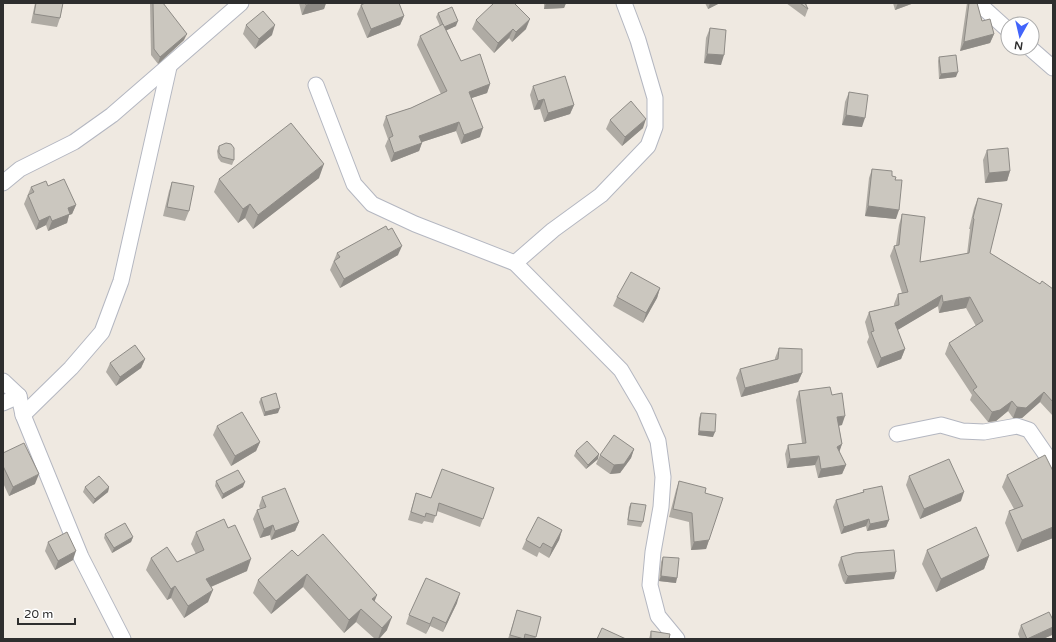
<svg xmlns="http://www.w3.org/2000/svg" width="1056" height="642" viewBox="0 0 1056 642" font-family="'Varela Round',sans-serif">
<rect width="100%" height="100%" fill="#efe9e1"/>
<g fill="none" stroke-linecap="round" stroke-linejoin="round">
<defs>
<g id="street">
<polyline points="978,3 1008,30"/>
<polyline points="1030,48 1053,68"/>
<polyline points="316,85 354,184 372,204 415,224 515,263 621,370 644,409 658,441 663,477 661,507 653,552 650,585 658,616 677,639"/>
<polyline points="3,183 20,169 74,142 112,115 241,3"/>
<polyline points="515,263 553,230 601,195 648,146 655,127 655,98 638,40 624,3"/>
<polyline points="3,381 19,396 23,415 81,557 123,639"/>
<polyline points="3,403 19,396"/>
<polyline points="23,415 71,368 102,332 121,281 169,67"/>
<polyline points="897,434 941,425 962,431 984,432 1017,426 1029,430 1053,465"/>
</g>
</defs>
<use href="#street" stroke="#b4b7c1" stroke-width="17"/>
<use href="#street" stroke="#fff" stroke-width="15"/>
</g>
<g fill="#afaba4">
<polygon points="35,3 63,3 60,18 57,27 31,23"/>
<polygon points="150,3 163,3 184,40 158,64 151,55"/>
<polygon points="299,3 326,3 324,9 302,15"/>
<polygon points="544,3 566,3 564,8 544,9"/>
<polygon points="705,3 720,3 708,9"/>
<polygon points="786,3 806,3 808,9 805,17"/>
<polygon points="893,3 914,3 895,10"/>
<polygon points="967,3 977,3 982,21 994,34 990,43 960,51"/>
<polygon points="361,5 404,16 400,25 367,38 357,14"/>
<polygon points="438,13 456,26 446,30 461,61 490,84 487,93 471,98 480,137 461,144 456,131 422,142 419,151 391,162 385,146 388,139 383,125 386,116 411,108 441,94 417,45 420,36 440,26 436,17"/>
<polygon points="476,20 526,29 512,42 509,38 494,53 472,29"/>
<polygon points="246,25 272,35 255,49 243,34"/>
<polygon points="710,28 721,65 704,63 706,38"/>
<polygon points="939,57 956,77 939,79 938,61"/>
<polygon points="533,86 574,105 570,114 544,122 540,109 534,110 530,95"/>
<polygon points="849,92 862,127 842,125 845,102"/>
<polygon points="610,120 643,128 622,146 606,129"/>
<polygon points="219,146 234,160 232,165 221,162 218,158 217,151"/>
<polygon points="987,150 1010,171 1007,181 985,183 983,160"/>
<polygon points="872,169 892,176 896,219 865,216 869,178"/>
<polygon points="319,178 253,229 245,218 238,223 214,192 219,179"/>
<polygon points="172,182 189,211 185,221 163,216 169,191"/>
<polygon points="48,186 76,205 72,214 69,215 67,223 48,231 46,225 36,230 24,204 31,187"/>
<polygon points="978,198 990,253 1040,284 1053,289 1053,416 1040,402 1022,418 1013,418 1008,411 996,421 988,422 970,400 972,395 945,354 949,343 976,326 966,308 939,313 938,306 897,330 905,349 901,359 877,368 867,342 869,337 865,322 869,312 894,306 894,304 898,294 902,293 890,256 894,246 896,245 899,225 902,214 920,262 967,254 970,229 969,229 974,208"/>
<polygon points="388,230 398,255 340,288 330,270 337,253"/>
<polygon points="660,288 657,298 643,323 613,306 617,297"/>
<polygon points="779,348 802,373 798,382 741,397 736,378 740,369 775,360 775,358"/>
<polygon points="145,359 141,368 116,386 106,372 110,363"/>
<polygon points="799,391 832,395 842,425 839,426 842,444 839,451 846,465 842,474 818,478 815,465 787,468 785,454 788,445 802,443 796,400"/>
<polygon points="261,398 278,413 264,416 259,402"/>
<polygon points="701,413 713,437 698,435 699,418"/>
<polygon points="217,426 260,442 256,451 231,466 213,435"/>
<polygon points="634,449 631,458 620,473 610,474 596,464 600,455"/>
<polygon points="576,451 598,459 586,469 574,456"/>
<polygon points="3,453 35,484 9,496 3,483"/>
<polygon points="1053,471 1053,538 1017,552 1005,523 1009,511 1014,509 1002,487 1007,475"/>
<polygon points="909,476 961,501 920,519 906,485"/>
<polygon points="216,481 243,487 222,499 215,486"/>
<polygon points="679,481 705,493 709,540 706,549 691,550 689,522 669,517 676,490"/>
<polygon points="85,487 109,487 108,492 93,504 83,492"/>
<polygon points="494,488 480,527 437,511 433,523 424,521 422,524 408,520 416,493 431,498"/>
<polygon points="863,490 889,520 886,527 867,531 866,526 841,534 833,507 836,500 863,492"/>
<polygon points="262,497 299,522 295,531 271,540 270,535 260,538 253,519 257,510 260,509 259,506"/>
<polygon points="631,503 643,522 641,527 627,525 629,507"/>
<polygon points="562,530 559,540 549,558 539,552 537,557 522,549 526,540"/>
<polygon points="196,532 247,571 211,587 208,602 184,618 171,598 167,600 146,570 151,558 177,562 196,554 191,544"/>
<polygon points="105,534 133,537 131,542 112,553 104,538"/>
<polygon points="48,542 73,560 55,570 45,551"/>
<polygon points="927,550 989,556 984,569 936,592 922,564"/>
<polygon points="298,556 375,602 387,630 379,639 375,639 356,622 344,633 303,587 271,614 253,593 258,580"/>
<polygon points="663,557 676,583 659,581 661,562"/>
<polygon points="841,557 894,579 845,584 843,581 838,565"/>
<polygon points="457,603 443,632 430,626 426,634 406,624 409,615"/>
<polygon points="517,610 541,617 535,639 508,639 514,620"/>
<polygon points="1053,620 1053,633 1052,635 1043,639 1020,639 1018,634 1021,625"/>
<polygon points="651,631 669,639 649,639"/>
</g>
<g fill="#8e8b86">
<polygon points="315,3 326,3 324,9 302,15 306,5"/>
<polygon points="546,3 566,3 564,8 544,9"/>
<polygon points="710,3 720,3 708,9"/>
<polygon points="898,3 914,3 895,10"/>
<polygon points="404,16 400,25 367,38 371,29"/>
<polygon points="530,19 526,29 512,42 516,32"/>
<polygon points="458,21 456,26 443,32 444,27"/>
<polygon points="275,25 272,35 255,49 259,39"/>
<polygon points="513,29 509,38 494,53 498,43"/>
<polygon points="187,34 184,40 158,64 160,57"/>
<polygon points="994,34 990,43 960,51 964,42"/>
<polygon points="707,54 724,55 721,65 704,63"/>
<polygon points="958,72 956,77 939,79 941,74"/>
<polygon points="490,84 487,93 466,100 469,92"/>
<polygon points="544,99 540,109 534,110 538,101"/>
<polygon points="574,105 570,114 544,122 548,113"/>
<polygon points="846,115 865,118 862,127 842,125"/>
<polygon points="646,119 643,128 622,146 625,137"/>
<polygon points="459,122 456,131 416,144 419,136"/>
<polygon points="483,128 480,137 461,144 464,135"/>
<polygon points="422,143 419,151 391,162 394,153"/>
<polygon points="324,164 319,178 253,229 258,215"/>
<polygon points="1010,171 1007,181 985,183 989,173"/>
<polygon points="250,204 245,218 238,223 243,209"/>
<polygon points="76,205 72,214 69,215 67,223 48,231 52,221 68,208"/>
<polygon points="868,206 899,210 896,219 865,216"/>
<polygon points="50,216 46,225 36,230 39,221"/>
<polygon points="402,246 398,255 340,288 344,279"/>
<polygon points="660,288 657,298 643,323 646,313"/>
<polygon points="942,295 938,306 891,334 895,323"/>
<polygon points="970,297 966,308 939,313 943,302"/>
<polygon points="905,349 901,359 877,368 881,358"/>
<polygon points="145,359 141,368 116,386 120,377"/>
<polygon points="802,373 798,382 741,397 745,388"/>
<polygon points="1044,392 1040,402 1022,418 1013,418 1017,407"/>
<polygon points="1012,401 1008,411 996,421 988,422 992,412"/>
<polygon points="280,408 278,413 264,416 265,412"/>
<polygon points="845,416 842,425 834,426 837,417"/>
<polygon points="699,431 715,432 713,437 698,435"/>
<polygon points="260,442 256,451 231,466 235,456"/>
<polygon points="842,444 839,453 837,447"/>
<polygon points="634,449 631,458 620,473 610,474 614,465"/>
<polygon points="599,454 598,459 586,469 588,465"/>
<polygon points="819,456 815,465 787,468 790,459"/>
<polygon points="846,465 842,474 818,478 821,469"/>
<polygon points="39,474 35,484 9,496 13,487"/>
<polygon points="245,482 243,487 222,499 223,494"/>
<polygon points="109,487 108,492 93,504 95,499"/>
<polygon points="964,492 961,501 920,519 924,509"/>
<polygon points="869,519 866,526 841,534 844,527"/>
<polygon points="889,520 886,527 867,531 870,524"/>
<polygon points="299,522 295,531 271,540 275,531"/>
<polygon points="273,525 270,535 260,538 264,529"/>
<polygon points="1053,527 1053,538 1017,552 1022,540"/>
<polygon points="562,530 559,540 549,558 552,548"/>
<polygon points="133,537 131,542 112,553 114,548"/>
<polygon points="709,540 706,549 691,550 694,542"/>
<polygon points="76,551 73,560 55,570 58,561"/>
<polygon points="989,556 984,569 936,592 941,579"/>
<polygon points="251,559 247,571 201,591 206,579"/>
<polygon points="896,572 894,579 845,584 848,576"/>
<polygon points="307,574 303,587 271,614 276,601"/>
<polygon points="661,576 677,578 676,583 659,581"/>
<polygon points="175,586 171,598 167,600 171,589"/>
<polygon points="213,590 208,602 184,618 188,606"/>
<polygon points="460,593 457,603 443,632 446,623"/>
<polygon points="377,595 372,608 372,599"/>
<polygon points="361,609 356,622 344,633 349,620"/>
<polygon points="392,617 387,630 379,639 378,639 382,628"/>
<polygon points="433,617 430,626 426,634 430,624"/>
<polygon points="1053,627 1052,635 1043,639 1027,639"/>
</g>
<g fill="#cbc7bf" stroke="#8e8b86">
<polygon points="36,3 63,3 60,18 34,14"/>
<polygon points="153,3 163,3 187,34 160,57 154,49"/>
<polygon points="305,3 315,3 306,5"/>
<polygon points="365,3 399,3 404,16 371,29 361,5"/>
<polygon points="494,3 514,3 530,19 516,32 513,29 498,43 476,20"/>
<polygon points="800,3 805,3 808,9"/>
<polygon points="969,3 977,3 982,21 990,19 994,34 964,42"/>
<polygon points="452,7 458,21 444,27 438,13"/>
<polygon points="263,11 275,25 259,39 246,25"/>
<polygon points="443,24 461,61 480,54 490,84 469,92 483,128 464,135 459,122 419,136 422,143 394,153 389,138 393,136 386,116 411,108 447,91 420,36"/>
<polygon points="710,28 726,30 724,55 707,54"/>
<polygon points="956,55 958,72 941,74 939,57"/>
<polygon points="565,76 574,105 548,113 544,99 538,101 533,86"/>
<polygon points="849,92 868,95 865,118 846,115"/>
<polygon points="631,101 646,119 625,137 610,120"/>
<polygon points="291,123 324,164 258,215 250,204 243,209 219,179"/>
<polygon points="226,143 231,144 234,148 234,160 222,157 219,153 219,146"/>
<polygon points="1008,148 1010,171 989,173 987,150"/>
<polygon points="872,169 892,171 892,176 896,177 895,180 902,180 899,210 868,206"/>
<polygon points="64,179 76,205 68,208 70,214 52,221 50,216 39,221 28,195 34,192 31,187 46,181 48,186"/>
<polygon points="172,182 194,186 189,211 167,207"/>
<polygon points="978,198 1002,204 990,253 1040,284 1042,281 1053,289 1053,402 1044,392 1026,408 1017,407 1012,401 1000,410 992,412 973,390 977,387 949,343 983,321 970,297 943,302 942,295 895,323 905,349 881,358 871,332 874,331 869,312 899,305 898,294 908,292 894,246 899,245 902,214 925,217 920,262 969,253 974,219 973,218"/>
<polygon points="386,226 388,230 392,228 402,246 344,279 334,261 340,257 337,253"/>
<polygon points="631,272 660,288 646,313 617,297"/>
<polygon points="135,345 145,359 120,377 110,363"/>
<polygon points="779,348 802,349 802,373 745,388 740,369 778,359"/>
<polygon points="830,387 832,395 842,393 845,416 837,417 842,444 837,447 846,465 821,469 819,456 790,459 788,445 806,443 799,391"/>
<polygon points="276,393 280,408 265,412 261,398"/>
<polygon points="242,412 260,442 235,456 217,426"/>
<polygon points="701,413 716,414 715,432 699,431"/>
<polygon points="614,435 634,449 624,464 614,465 600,455"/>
<polygon points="587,441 599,454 588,465 576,451"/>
<polygon points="24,443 39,474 13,487 3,466 3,453"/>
<polygon points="1045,455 1053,471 1053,527 1022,540 1009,511 1023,506 1007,475"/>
<polygon points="949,459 964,492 924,509 909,476"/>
<polygon points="442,469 494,488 483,519 439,503 436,516 426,513 425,517 411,512 416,493 431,498"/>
<polygon points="238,470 245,482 223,494 216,481"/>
<polygon points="99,476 109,487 95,499 85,487"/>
<polygon points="679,481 706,488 705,493 723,498 709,540 694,542 692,513 673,509"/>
<polygon points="882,486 889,520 870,524 869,519 844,527 836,500 864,492 863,490"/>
<polygon points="285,488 299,522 275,531 273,525 264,529 257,510 266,507 262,497"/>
<polygon points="631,503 646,505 643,522 628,520"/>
<polygon points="538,517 562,530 552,548 543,543 540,548 526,540"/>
<polygon points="224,519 228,528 235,525 251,559 206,579 213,590 188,606 175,586 171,589 151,558 167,547 177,562 204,550 196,532"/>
<polygon points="125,523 133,537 114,548 105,534"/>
<polygon points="976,527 989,556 941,579 927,550"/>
<polygon points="67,532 76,551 58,561 48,542"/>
<polygon points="323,534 377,595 372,599 392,617 382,628 361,609 349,620 307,574 276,601 258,580 292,550 298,556"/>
<polygon points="894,550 896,572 848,576 846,574 841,557 855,553"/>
<polygon points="663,557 679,558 677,578 661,576"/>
<polygon points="426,578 460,593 446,623 433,617 430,624 409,615"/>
<polygon points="517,610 541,617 536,637 525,634 524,639 510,635"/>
<polygon points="1049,612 1053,620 1053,627 1027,639 1021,625"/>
<polygon points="602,628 626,639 597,639"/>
<polygon points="651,631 670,634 669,639 651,639"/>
</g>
<rect width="1056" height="642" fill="none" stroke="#2e2e2e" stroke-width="8"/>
<g transform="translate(1020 36) rotate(188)"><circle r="19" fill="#ffffff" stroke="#ababab"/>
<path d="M0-3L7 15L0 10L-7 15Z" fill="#4264fb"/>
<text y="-6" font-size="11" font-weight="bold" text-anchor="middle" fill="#2e2e2e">N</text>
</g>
<path d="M18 618v6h57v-6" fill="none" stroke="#2e2e2e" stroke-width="2"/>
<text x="24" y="618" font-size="12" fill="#2e2e2e" stroke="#ffffff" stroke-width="3" paint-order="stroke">20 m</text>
</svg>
